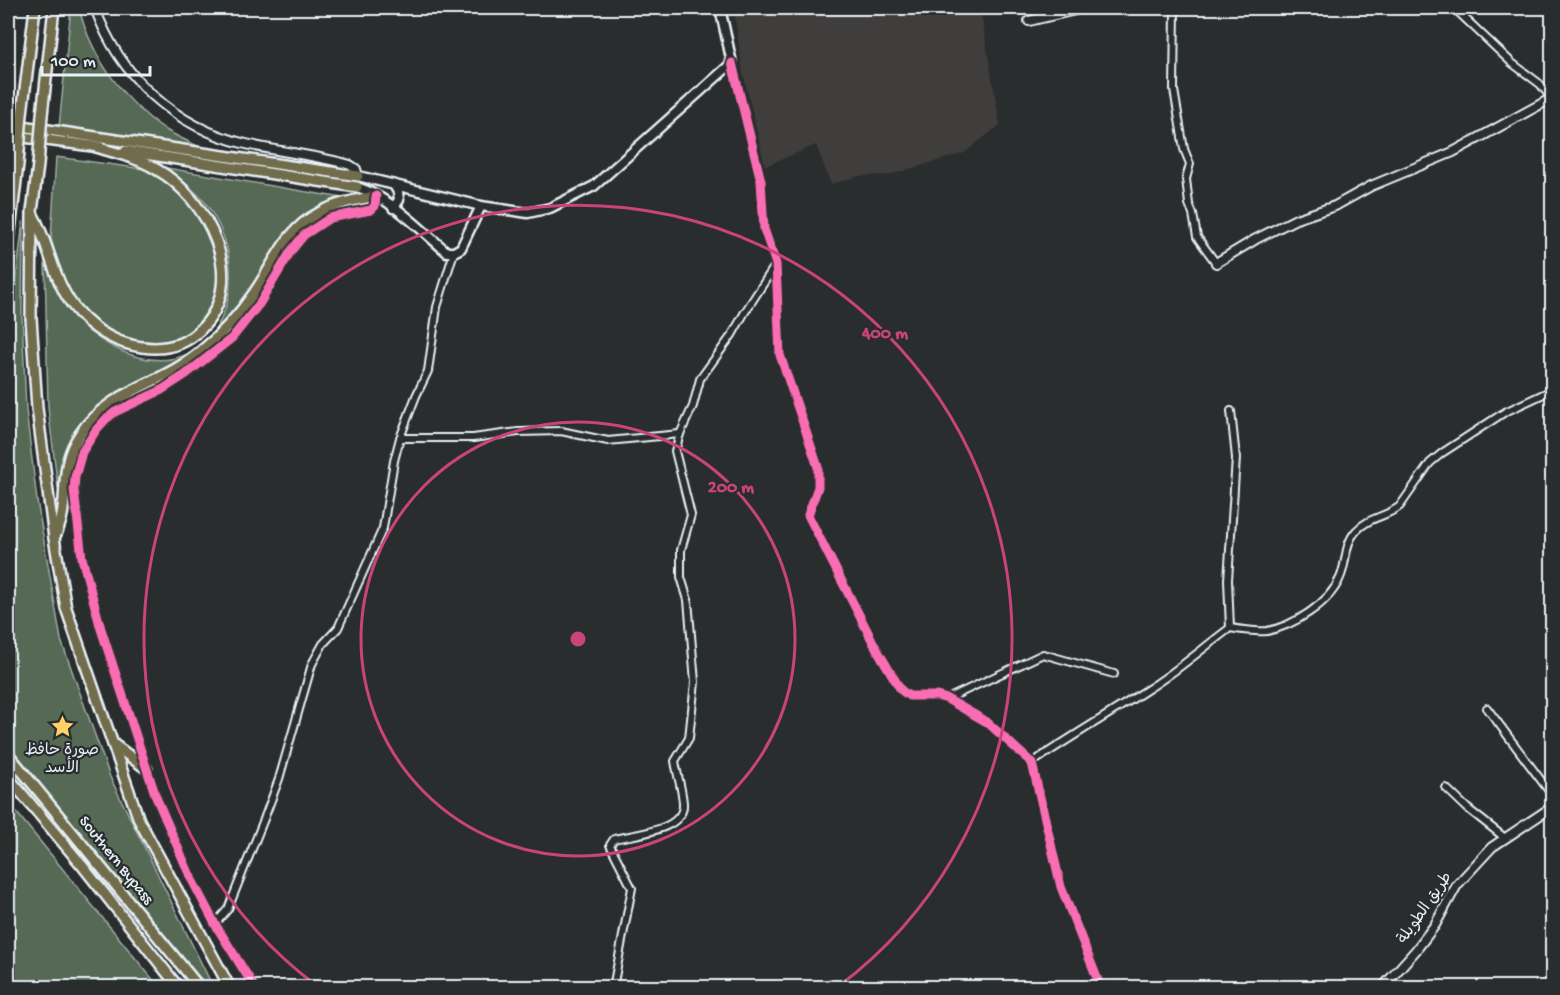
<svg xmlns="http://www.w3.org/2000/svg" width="1560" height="995" viewBox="0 0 1560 995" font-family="'Gochi Hand','Playpen Sans Arabic',sans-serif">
<rect width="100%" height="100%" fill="#2a2d2e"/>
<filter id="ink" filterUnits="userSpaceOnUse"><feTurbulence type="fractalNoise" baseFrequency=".0167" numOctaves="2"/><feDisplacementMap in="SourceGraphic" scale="12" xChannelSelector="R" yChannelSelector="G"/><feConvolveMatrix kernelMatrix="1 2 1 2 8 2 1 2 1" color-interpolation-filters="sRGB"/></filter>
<g filter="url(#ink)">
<polygon fill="#403d3c" points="734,8 980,8 1000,125 964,153 889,175 859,176 831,184 816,145 765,166 742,68"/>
<g fill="#546954" stroke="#9eada6" stroke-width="1.5">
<path d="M71 8H79C91 57 124 102 166 130 179 138 194 144 208 151L59 127Z"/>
<polygon points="56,157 144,169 168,182 196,208 218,254 220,284 214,311 176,346 143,347 104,330 73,299 63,282 51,239"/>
<path d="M161 167 360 201 326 208 291 231 257 290 204 350 112 401 72 441 60 470 58 489 48 407 45 259C59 300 74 326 113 347 206 396 259 294 214 216 202 194 182 180 161 167Z"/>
<polygon points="23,221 22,315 26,410 37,501 61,640 110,777 213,987 207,987 8,744 8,350"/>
<polygon points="8,802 159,987 16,987 8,978"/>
</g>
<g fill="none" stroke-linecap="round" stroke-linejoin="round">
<defs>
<g id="minor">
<polyline points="1175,8 1174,90 1184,149 1190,164 1186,179 1189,204 1193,214 1197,237 1216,263"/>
<polyline points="1454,8 1512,63 1540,84 1551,98"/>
<polyline points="732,63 761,181 764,229 776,264 780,355 818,467 818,487 808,515 875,646 895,680 901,690 909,696 937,696 947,699 987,722 1032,763 1061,887 1101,988"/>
<polyline points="400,438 473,438 518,432 561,431 608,441 680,434"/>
<polyline points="1230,628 1228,580 1236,458 1231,411"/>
<polyline points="947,699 1043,654 1114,674"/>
<polyline points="1487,708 1552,795"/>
<path d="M1032 763C1070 737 1110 714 1148 689 1177 671 1203 648 1230 628 1242 630 1254 632 1267 631 1293 626 1329 604 1340 578 1347 563 1344 544 1356 531 1368 517 1387 517 1400 506L1430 463 1442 453 1505 412 1552 390"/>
<polyline points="1446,788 1467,808 1505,838"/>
<polyline points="215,924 228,909 264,819 279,779 312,664 323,644 338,628 383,528 394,461 400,438 416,396 428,371 437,307 454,252"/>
<path d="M613 988 632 888 610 845 614 839C635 834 685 831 683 803 682 789 677 774 675 761L689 738 695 682 688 600 681 577V550L691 515 675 451 680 434 693 406 700 379 732 335 745 312 776 264"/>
</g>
<g id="tertiary">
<path d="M95 8C120 77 174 127 246 144 280 152 316 155 350 165L356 169 358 176"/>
<polyline points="1029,21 1084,8"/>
<polyline points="1216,263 1256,239 1296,219 1335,206 1371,186 1453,152 1552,98"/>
<polyline points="255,988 215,924 192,880 156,797 101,629 82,558 74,490 75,477 82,452 96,430 105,420 115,412 160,391 185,375 232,338 260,303 291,251 304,235 330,218 371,210 375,206 376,196"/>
<polyline points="1382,988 1416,950 1435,925 1457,885 1492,847 1552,807"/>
</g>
<g id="secondary">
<polyline points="358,176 481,206 528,213 550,208 594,186 732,63 720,8"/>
<path d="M357 187C391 198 420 229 447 252H454L461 248 481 206"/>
<polyline points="393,208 399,200 398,192 394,185"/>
</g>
<g id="trunk">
<polyline points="22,114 35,8"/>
<polyline points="42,115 54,8"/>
<polyline points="8,124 358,176"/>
<polyline points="8,135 100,147"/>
<polyline points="126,151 357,187"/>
<polyline points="38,165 32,212 31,318 37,408 54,538 66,608 139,820 230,988"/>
<path d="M33 215C51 247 53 285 79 313 95 331 118 344 142 347 164 350 184 346 200 330 251 281 207 197 156 169 138 158 116 153 96 147"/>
<polyline points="8,248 18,164"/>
<path d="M54 538C73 504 55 470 80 434 108 391 160 385 199 353 220 336 239 315 254 293 275 263 285 230 319 213 336 203 357 200 376 196"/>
<polyline points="113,744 147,769"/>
<polyline points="8,754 200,988"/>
<polyline points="8,777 81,864 179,988"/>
</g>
</defs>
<use href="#minor" stroke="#e8f1f8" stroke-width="10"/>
<use href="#tertiary" stroke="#e8f1f8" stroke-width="12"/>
<use href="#secondary" stroke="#e8f1f8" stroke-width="13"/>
<use href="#trunk" stroke="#e8f1f8" stroke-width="14"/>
<use href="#minor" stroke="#2a2d2e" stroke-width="6"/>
<use href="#tertiary" stroke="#2a2d2e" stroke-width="8"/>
<use href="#secondary" stroke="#2a2d2e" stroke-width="8"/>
<use href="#trunk" stroke="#716c4b" stroke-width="9"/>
<defs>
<g id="trunk-bridge">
<polyline points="18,164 22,114"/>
<polyline points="38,165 42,115"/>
</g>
</defs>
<use href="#trunk-bridge" stroke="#e8f1f8" stroke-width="14" stroke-linecap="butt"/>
<use href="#trunk-bridge" stroke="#716c4b" stroke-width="9"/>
<defs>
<g id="cycleway">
<polyline points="732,63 761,181 764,229 776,264 780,355 818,467 818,487 808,515 875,646 895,680 901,690 909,696 937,696 947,699 987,722 1032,763 1061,887 1101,988"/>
<polyline points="255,988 215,924 192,880 156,797 101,629 82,558 74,490 75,477 82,452 96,430 105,420 115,412 160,391 185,375 232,338 260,303 291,251 304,235 330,218 371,210 375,206 376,196"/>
</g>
</defs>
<use href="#cycleway" stroke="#2a2d2e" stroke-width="13"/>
<use href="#cycleway" stroke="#f96db3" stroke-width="9"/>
</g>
</g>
<g fill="none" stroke="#ca437a" stroke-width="3">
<circle cx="578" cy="639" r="217"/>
<path d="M317 986A434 434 0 1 1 839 986"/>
</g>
<defs>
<symbol id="sight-bare" viewBox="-9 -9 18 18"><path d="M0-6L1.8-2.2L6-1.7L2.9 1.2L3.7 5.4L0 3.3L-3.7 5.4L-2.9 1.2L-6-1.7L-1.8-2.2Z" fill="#ffd166" stroke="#2a2d2e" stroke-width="2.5" paint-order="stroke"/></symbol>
</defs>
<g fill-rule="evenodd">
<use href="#sight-bare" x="46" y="710" width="33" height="33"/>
</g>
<g text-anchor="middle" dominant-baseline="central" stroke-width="4.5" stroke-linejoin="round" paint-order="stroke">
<g font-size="16" fill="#e8f1f8" stroke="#2a2d2e">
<text x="62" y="751">صورة حافظ<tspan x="62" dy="18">الأسد</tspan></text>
</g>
<g font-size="16" fill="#e8f1f8" stroke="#2a2d2e">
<text transform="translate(115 861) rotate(51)">Southern Bypass</text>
<text transform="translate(1426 909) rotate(-55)">طريق الطويلة</text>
</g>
</g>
<circle cx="578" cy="639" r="9" fill="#ca437a" stroke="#2a2d2e" stroke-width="3"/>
<g font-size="18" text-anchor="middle" font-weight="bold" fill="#ca437a" stroke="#2a2d2e" stroke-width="4.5" stroke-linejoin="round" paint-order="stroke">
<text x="885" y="338">400 m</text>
<text x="731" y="492">200 m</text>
</g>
<rect width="1560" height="995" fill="none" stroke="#2a2d2e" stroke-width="30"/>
<rect x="15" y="15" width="1530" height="965" fill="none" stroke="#e8f1f8" stroke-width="2" filter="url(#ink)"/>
<path d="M42 66v9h108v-9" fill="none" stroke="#e8f1f8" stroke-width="3"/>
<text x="51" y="66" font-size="18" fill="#e8f1f8" stroke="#2a2d2e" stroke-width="4.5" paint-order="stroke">100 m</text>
</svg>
